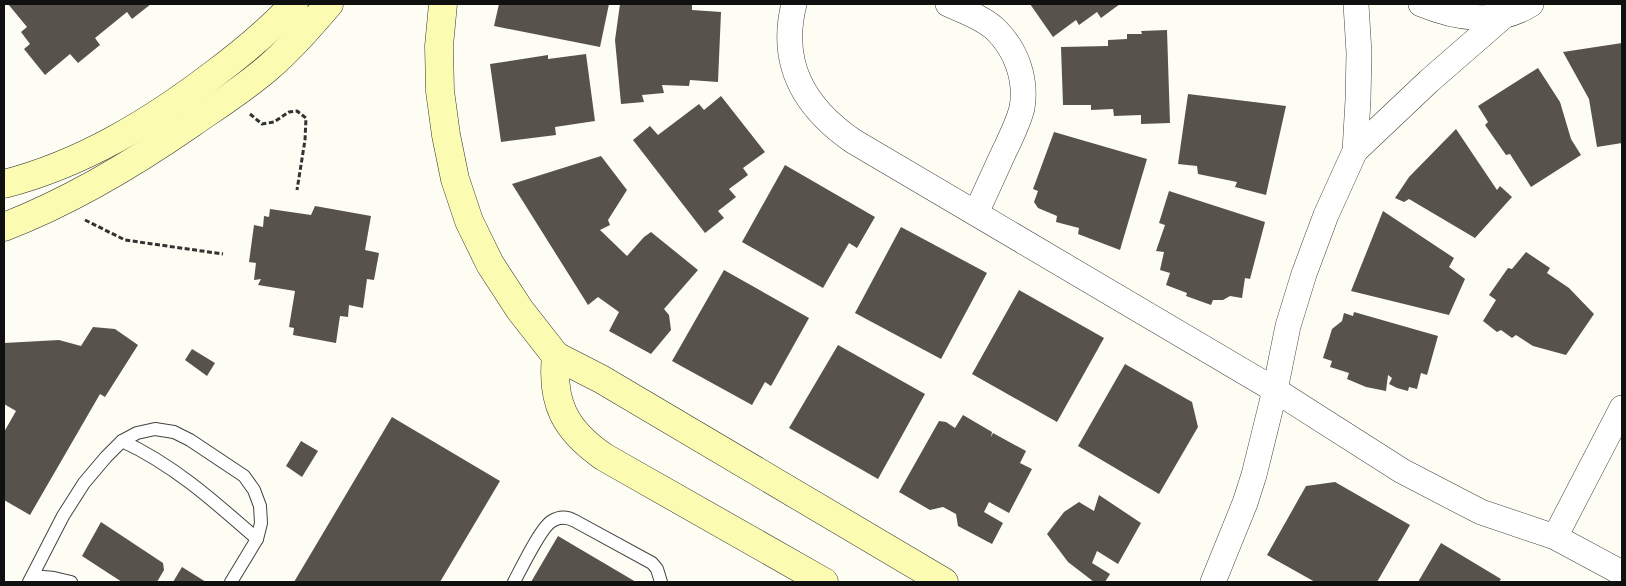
<svg xmlns="http://www.w3.org/2000/svg" width="1626" height="586" viewBox="0 0 1626 586" font-family="Literata,serif">
<rect width="100%" height="100%" fill="#fefdf3"/>
<g fill="#58524c">
<polygon points="8,4 151,4 132,19 127,12 95,38 100,45 78,63 70,54 45,75 24,49 30,44 21,32 27,27"/>
<polygon points="499,4 609,4 600,47 494,26"/>
<polygon points="620,4 692,4 692,10 721,12 718,82 690,80 689,86 662,85 664,93 642,95 644,102 621,104 615,40"/>
<polygon points="1030,4 1120,4 1101,18 1097,12 1079,25 1076,20 1053,37"/>
<polygon points="1167,30 1170,123 1141,124 1141,115 1114,116 1113,109 1091,110 1091,105 1063,105 1061,47 1108,46 1108,40 1127,39 1127,34 1142,34 1141,31"/>
<polygon points="1622,43 1622,143 1597,147 1589,99 1563,52"/>
<polygon points="586,54 595,121 555,127 556,135 501,142 490,64 548,55 548,59"/>
<polygon points="1538,68 1560,102 1571,139 1581,155 1531,187 1510,154 1506,155 1485,125 1488,122 1478,106"/>
<polygon points="1188,94 1286,106 1266,195 1235,187 1237,182 1198,174 1197,166 1178,164"/>
<polygon points="721,96 765,152 743,168 748,175 729,189 736,197 718,211 724,218 705,233 633,140 650,126 658,135 699,104 704,110"/>
<polygon points="1456,129 1497,190 1500,186 1512,197 1475,238 1409,199 1404,202 1395,198 1409,177"/>
<polygon points="1054,132 1147,159 1120,250 1078,234 1079,228 1056,222 1057,216 1038,208 1034,202 1038,191 1033,189"/>
<polygon points="601,156 627,190 608,220 610,225 600,230 627,256 644,237 651,232 698,270 664,309 669,315 671,330 651,354 609,331 619,312 598,297 588,305 512,184"/>
<polygon points="785,165 875,217 857,248 849,243 823,288 742,242"/>
<polygon points="1169,191 1265,222 1250,279 1245,278 1242,298 1230,296 1223,300 1213,300 1211,305 1186,296 1187,293 1166,285 1170,273 1160,270 1164,252 1156,251 1165,225 1159,223"/>
<polygon points="315,206 371,216 365,250 379,253 374,280 367,279 363,308 349,305 348,317 340,316 336,343 293,335 294,328 289,327 295,291 258,285 261,279 254,280 256,263 249,262 254,225 263,227 264,216 269,217 270,209 311,215"/>
<polygon points="1383,211 1454,258 1449,267 1465,279 1449,315 1351,291"/>
<polygon points="901,227 987,273 941,359 855,313"/>
<polygon points="1526,252 1550,268 1547,273 1569,288 1594,314 1566,355 1533,346 1516,335 1512,338 1501,330 1497,332 1483,321 1496,300 1489,295 1508,268 1512,269"/>
<polygon points="724,270 809,318 771,386 765,382 752,405 672,361"/>
<polygon points="1019,290 1104,338 1057,422 972,374"/>
<polygon points="1354,312 1438,336 1427,375 1421,373 1417,389 1409,387 1408,391 1397,388 1389,384 1392,378 1388,375 1386,391 1366,387 1347,379 1349,373 1330,367 1332,361 1323,358 1332,329 1342,321 1344,313 1353,316"/>
<polygon points="93,327 115,329 138,345 105,397 100,394 30,515 4,500 4,432 16,411 4,404 4,343 59,340 81,346"/>
<polygon points="838,345 925,394 878,479 789,428"/>
<polygon points="192,349 215,363 207,376 185,360"/>
<polygon points="1125,364 1192,402 1198,427 1159,494 1078,446"/>
<polygon points="963,415 992,432 991,437 993,433 1026,451 1020,463 1032,469 1009,513 989,502 984,512 1003,523 992,544 958,526 956,514 943,507 930,510 899,492 939,421 946,422 955,428"/>
<polygon points="392,417 500,481 440,582 294,582"/>
<polygon points="301,441 318,451 302,477 286,466"/>
<polygon points="1335,482 1410,525 1377,582 1315,582 1267,555 1306,486"/>
<polygon points="1099,495 1141,523 1118,564 1097,551 1092,563 1110,574 1105,582 1094,582 1068,562 1047,534 1064,512 1079,502 1094,511"/>
<polygon points="101,522 163,563 164,570 157,582 122,582 82,556"/>
<polygon points="558,536 636,582 531,582"/>
<polygon points="1441,543 1501,579 1499,582 1418,582"/>
<polygon points="182,567 206,582 173,582"/>
</g>
<g fill="none" stroke-linecap="round" stroke-linejoin="round">
<defs>
<g id="lane">
<path d="M122 441C174 465 215 502 257 539"/>
<polyline points="33,576 54,578 71,582"/>
<polyline points="29,582 63,516 84,483 106,457 122,441 137,433 155,429 174,432 190,440 244,476 254,490 260,506 261,523 257,539 231,582"/>
<path d="M514 582C521 569 541 527 552 521 560 516 568 517 575 521L652 563 657 569 661 582"/>
</g>
<g id="street">
<path d="M794 4C779 64 804 107 853 141L1275 390 1402 471 1481 512 1555 537 1622 573"/>
<path d="M948 4C963 11 982 17 995 29 1016 49 1027 79 1022 108 1018 124 1010 139 1003 154 994 174 985 193 976 213"/>
<path d="M1421 4C1455 18 1498 26 1531 4"/>
<polyline points="1355,151 1429,81 1506,14"/>
<polyline points="1555,537 1622,408"/>
<polyline points="1213,582 1245,503 1254,475 1275,390 1288,326 1304,274 1326,215 1355,151 1358,100 1359,53 1356,4"/>
</g>
<g id="secondary">
<polyline points="443,4 439,46 440,91 446,135 455,179 469,221 490,264 520,310 556,356 601,379 944,582"/>
<path d="M4 184C82 164 151 122 214 74 242 53 270 30 294 4"/>
<path d="M4 227C71 201 133 164 192 123 218 105 245 88 269 67 291 48 310 26 329 4"/>
<path d="M556 356C551 403 565 430 604 457L824 582"/>
</g>
</defs>
<use href="#lane" stroke="#434343" stroke-width="14"/>
<use href="#street" stroke="#434343" stroke-width="26"/>
<use href="#secondary" stroke="#323232" stroke-width="29"/>
<g stroke="#323232" stroke-width="3" stroke-dasharray="5 2.5" stroke-linecap="butt">
<polyline points="250,114 262,124 274,122 289,112 297,111 306,118 305,140 297,190"/>
<polyline points="85,220 125,240 223,254"/>
</g>
<use href="#lane" stroke="#fff" stroke-width="12"/>
<use href="#street" stroke="#fff" stroke-width="25"/>
<use href="#secondary" stroke="#fbfbb1" stroke-width="28"/>
</g>
<rect width="1626" height="586" fill="none" stroke="#101010" stroke-width="10"/>
</svg>
